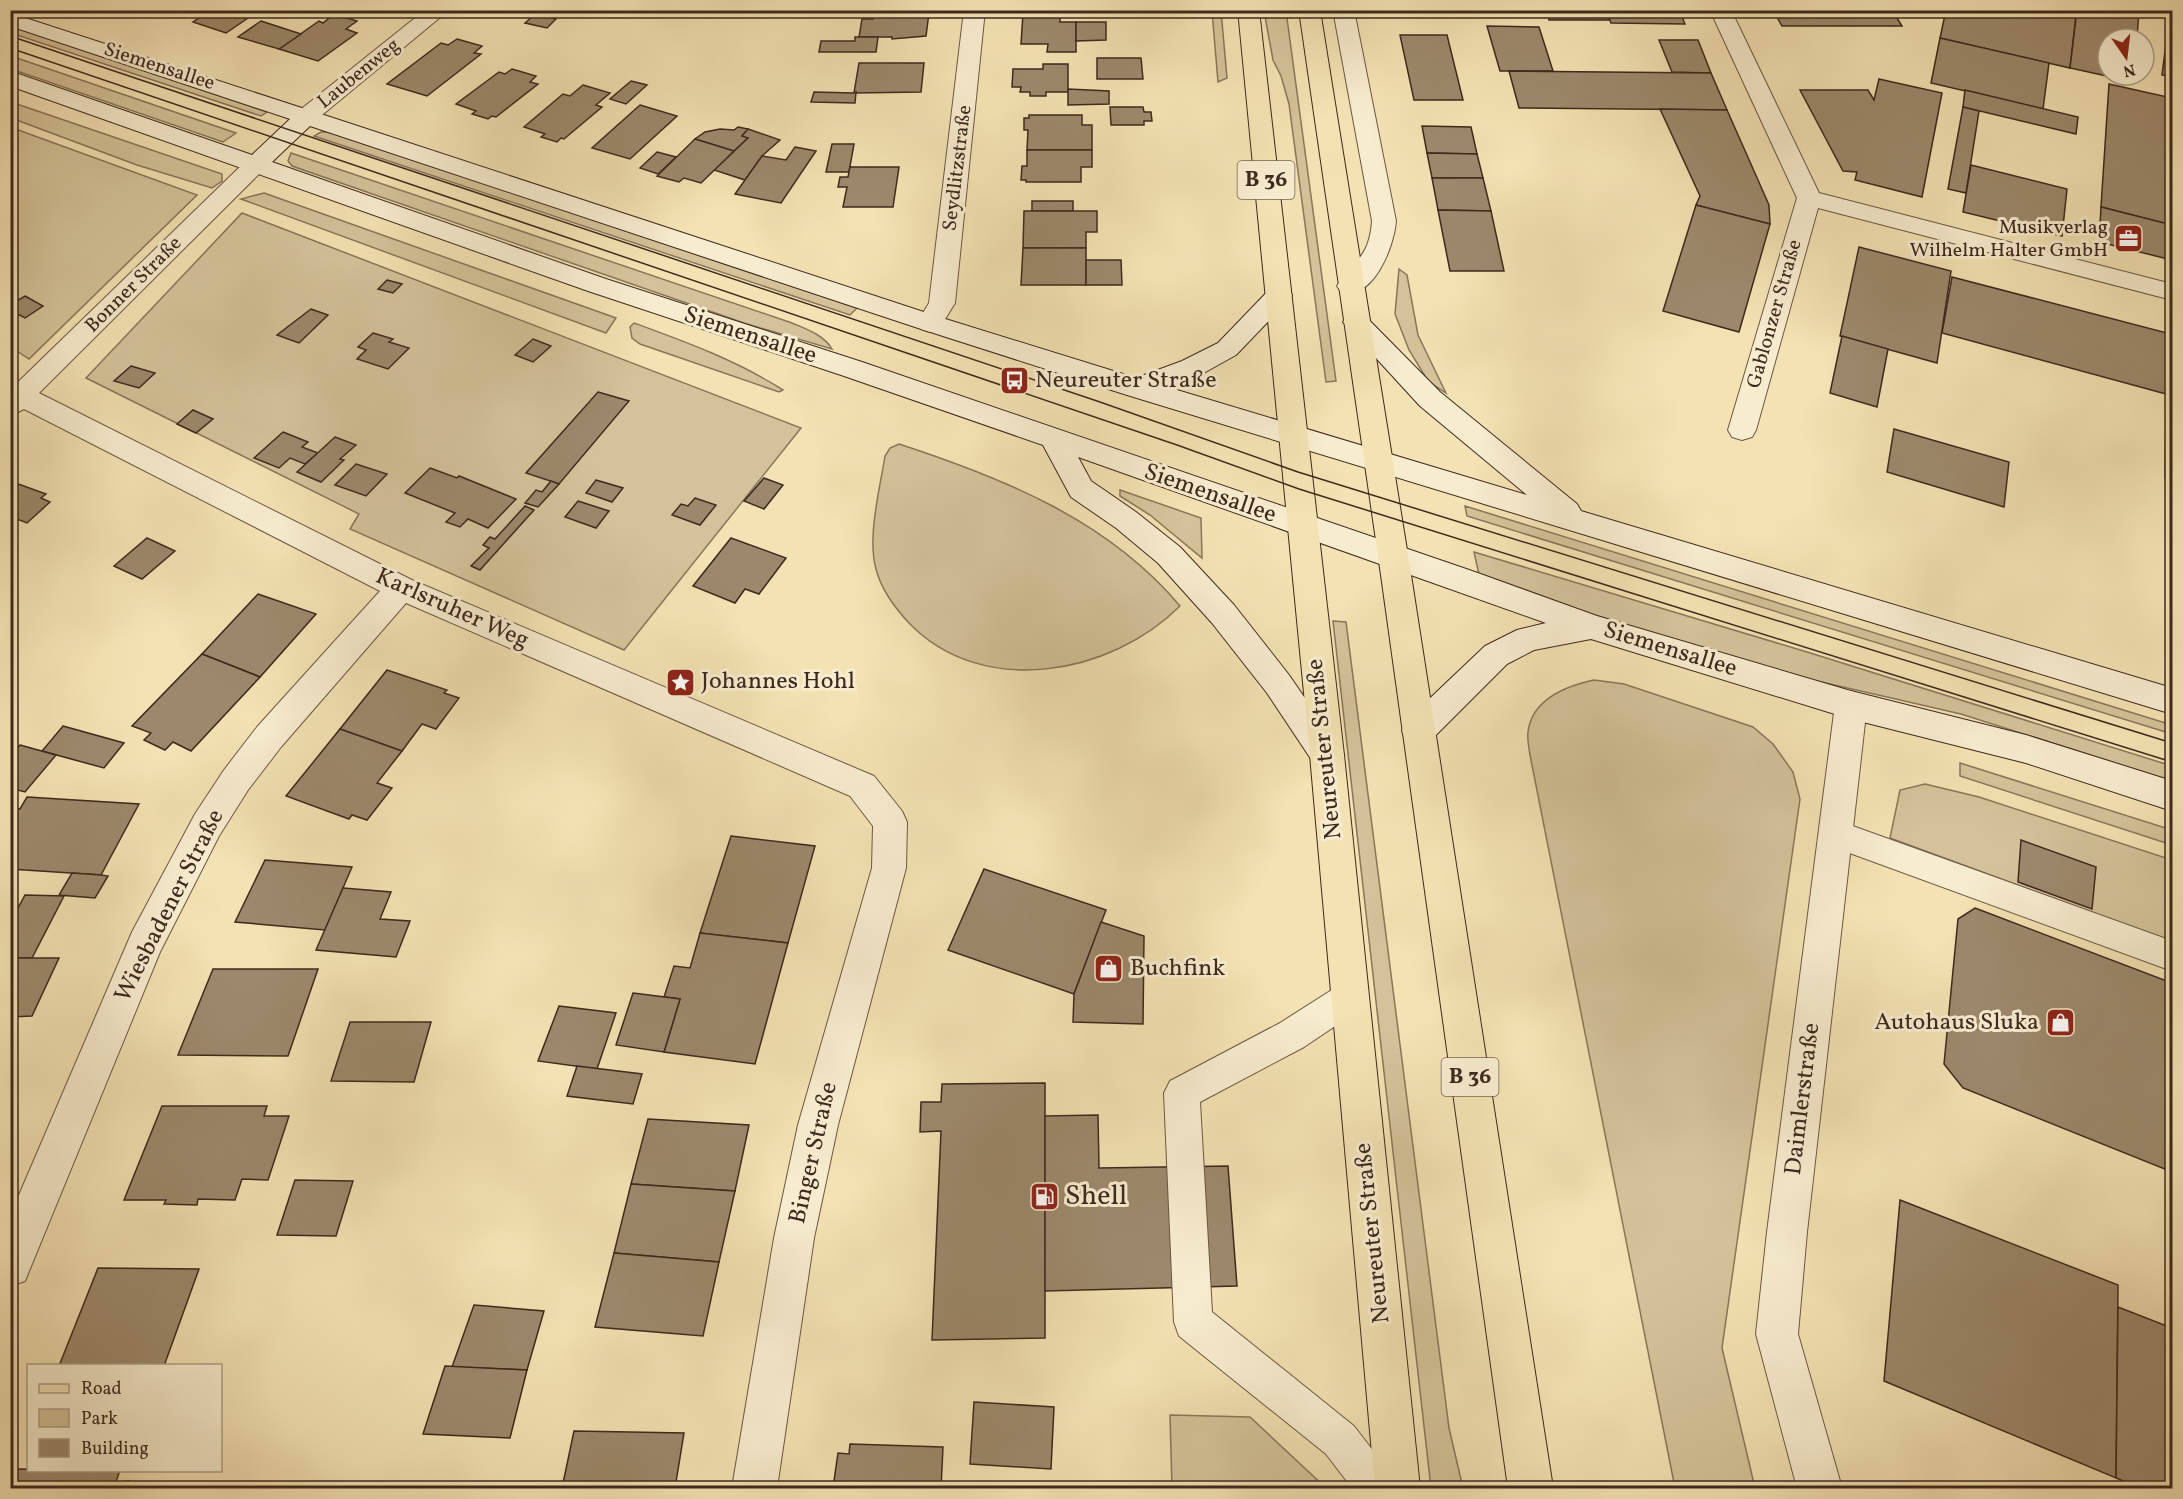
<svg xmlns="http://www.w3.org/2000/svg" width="2183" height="1499" viewBox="0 0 2183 1499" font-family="Vollkorn,serif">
<rect width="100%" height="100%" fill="#f3e2b3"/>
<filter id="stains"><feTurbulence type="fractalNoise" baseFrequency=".00333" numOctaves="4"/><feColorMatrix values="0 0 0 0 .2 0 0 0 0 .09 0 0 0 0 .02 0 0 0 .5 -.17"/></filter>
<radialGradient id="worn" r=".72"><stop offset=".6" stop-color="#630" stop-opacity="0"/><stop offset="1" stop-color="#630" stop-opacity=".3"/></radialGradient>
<g fill="#d4c39a" stroke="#88765c" stroke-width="1.5">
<polygon points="1212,11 1221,11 1227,78 1218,82"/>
<polygon points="1264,11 1286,11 1336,381 1326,382 1289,104 1281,76 1273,60"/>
<polygon points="11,26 267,112 261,116 11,33"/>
<polygon points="11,56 236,133 223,142 11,69"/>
<polygon points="11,102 222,174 222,181 212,188 137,165 11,118"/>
<polygon points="10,127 197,195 29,359 11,347"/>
<polygon points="321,132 330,132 857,308 850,315 314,136"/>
<path d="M291 153 792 323C806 329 824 335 832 349L744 323 292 166 288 161Z"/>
<polygon points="264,193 616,318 606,333 241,199"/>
<polygon points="242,213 801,428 624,650 350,529 359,514 86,378"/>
<polygon points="1399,269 1407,275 1418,335 1446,393 1428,381 1409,350 1395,314"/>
<path d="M634 323C686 342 736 360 783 390L779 392 640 344 632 338 630 327Z"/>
<path d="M899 444C1003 478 1108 520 1180 606 1111 675 982 699 909 623 895 608 881 589 876 569 867 537 880 488 885 456L890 448Z"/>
<polygon points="1120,490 1201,518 1202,558 1150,515 1120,496"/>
<polygon points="1465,506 2172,725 2172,734 1467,516"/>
<polygon points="1474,552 1807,652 2172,766 2172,781 1961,714 1769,670 1480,579"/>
<polygon points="1333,621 1346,622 1449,1428 1463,1488 1431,1488"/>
<path d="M1594 680 1624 684 1753 727 1773 744 1793 772 1800 799 1722 1348 1755 1488H1675L1530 755C1529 748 1527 739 1528 732 1532 699 1566 686 1594 680Z"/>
<polygon points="1960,763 2172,830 2172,845 1960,776"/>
<polygon points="1925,784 1979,797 2172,860 2172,942 1890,838 1900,790"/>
<polygon points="1170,1415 1250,1417 1326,1488 1172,1488"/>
</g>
<g fill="#9c896c" stroke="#3d291f" stroke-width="1.5">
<polygon points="155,10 184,10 175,17"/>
<polygon points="210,10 260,10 226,33 193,22"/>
<polygon points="879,10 929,10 929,13 878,13"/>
<polygon points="1546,10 1606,10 1610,20 1549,20"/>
<polygon points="1606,10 1679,10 1685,24 1611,23"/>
<polygon points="1773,10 1892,10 1902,26 1782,26"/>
<polygon points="1946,10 2058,10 2076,15 2070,68 1940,38"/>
<polygon points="2077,10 2139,10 2137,39 2108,39 2108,75 2135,75 2134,82 2070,68"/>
<polygon points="875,12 929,13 926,36 892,39 892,37 859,37 862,19 873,19"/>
<polygon points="1060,12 1060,22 1076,22 1076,52 1047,52 1048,44 1021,44 1023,13"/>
<polygon points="334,14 357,21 346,29 357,33 318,61 279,49 319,21 323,23"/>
<polygon points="535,14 556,19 547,28 525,23"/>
<polygon points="261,21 301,34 279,49 238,37"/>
<polygon points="1076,22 1106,22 1106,40 1076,41"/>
<polygon points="1487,26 1539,27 1553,71 1500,71"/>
<polygon points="2168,28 2172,29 2172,77 2162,75"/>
<polygon points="1400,35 1447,35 1463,100 1414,100"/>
<polygon points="855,37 878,37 876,52 819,52 821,41 855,41"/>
<polygon points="1940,38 2049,63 2043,109 1931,83"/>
<polygon points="457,39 482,46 474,53 481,54 427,96 387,84 441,43 448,45"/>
<polygon points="1659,40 1698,40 1711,73 1672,72"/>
<polygon points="1097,58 1141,58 1143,79 1097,79"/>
<polygon points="859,63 924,63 921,92 854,93"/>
<polygon points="1043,64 1068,64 1068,92 1046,92 1046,96 1030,96 1030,92 1020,92 1021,87 1012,87 1013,69 1043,69"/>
<polygon points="512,69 536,76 530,82 538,84 496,117 492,116 488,119 472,114 476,111 456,104 499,72 505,74"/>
<polygon points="1509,71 1711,73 1727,110 1519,108"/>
<polygon points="1879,79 1942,93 1922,197 1855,180 1857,172 1843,171 1800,90 1868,90 1874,100"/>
<polygon points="631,81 647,85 626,104 610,99"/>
<polygon points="2109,84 2172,98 2172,225 2101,207"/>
<polygon points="583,85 610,93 596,105 602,107 564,139 561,138 557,142 541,137 545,134 524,127 563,94 570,96"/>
<polygon points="1068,89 1109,91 1109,104 1068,105"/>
<polygon points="1965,90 2078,117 2076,134 1963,107"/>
<polygon points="814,92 854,93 856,92 855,103 811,102"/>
<polygon points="640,105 677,116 630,159 592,148"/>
<polygon points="1110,107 1143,107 1144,112 1151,112 1152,121 1144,121 1144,125 1111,125"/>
<polygon points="1963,107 1979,111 1966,193 1948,189"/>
<polygon points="1660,109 1727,110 1769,205 1770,224 1696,205 1700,196"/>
<polygon points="1029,115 1082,115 1082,125 1092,125 1092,150 1027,150 1028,130 1024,130 1024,118 1029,118"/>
<polygon points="1422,126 1471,127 1477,154 1427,153"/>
<polygon points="738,127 748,129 742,136 748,138 734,151 695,139 705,132 720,129 734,130"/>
<polygon points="748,129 780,140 762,156 745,180 714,170 748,138 742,136"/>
<polygon points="695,139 734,151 701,183 684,178 679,182 657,176"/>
<polygon points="832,144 854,144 849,172 826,172"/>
<polygon points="795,147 816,151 781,203 735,194 762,156 786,160"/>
<polygon points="1027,150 1092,150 1092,167 1081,167 1081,182 1026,182 1026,180 1021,180 1022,166 1027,166"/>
<polygon points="657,152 676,157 658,174 640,168"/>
<polygon points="1427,153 1477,154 1483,178 1432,178"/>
<polygon points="1971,165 2067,189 2062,236 1963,212"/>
<polygon points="850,167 899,167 893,207 843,207 847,187 838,187 840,177 848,177"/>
<polygon points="1432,178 1483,178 1491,211 1438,210"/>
<rect x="1032" y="201" width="41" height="10"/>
<polygon points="1696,205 1770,224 1739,332 1663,311"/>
<polygon points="2101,207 2172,225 2172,260 2099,242"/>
<polygon points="1438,210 1491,211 1504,271 1450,271"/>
<polygon points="1024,211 1097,211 1097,232 1086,232 1086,248 1023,248"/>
<polygon points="1859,247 1951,271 1937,363 1840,336"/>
<polygon points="1023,248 1086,248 1086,285 1021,285"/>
<polygon points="1086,260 1121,260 1122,285 1086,285"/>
<polygon points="1952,277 2167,333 2166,394 1942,333"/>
<polygon points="387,280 402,284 393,293 378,289"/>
<polygon points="25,296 43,306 25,318 10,310 10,305"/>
<polygon points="311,309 328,315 299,343 277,335"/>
<polygon points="373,333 393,339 389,342 409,348 388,369 357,359 366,350 358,347"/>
<polygon points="1842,336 1888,349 1877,407 1830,393"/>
<polygon points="533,339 551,346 533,362 515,355"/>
<polygon points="2167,347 2172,348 2172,480 2165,478"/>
<polygon points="131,366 155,373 139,388 114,381"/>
<polygon points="598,392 629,401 559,484 526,473"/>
<polygon points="193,410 213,419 196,433 177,424"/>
<polygon points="1894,429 2009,462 2004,507 1887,472"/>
<polygon points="283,432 308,442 302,447 318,453 305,464 290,458 279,468 254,458"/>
<polygon points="335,437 356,445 340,459 344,460 321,482 297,472"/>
<polygon points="356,464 387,474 366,496 335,485"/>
<polygon points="430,468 457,478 459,476 516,499 488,528 468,519 460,527 446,522 455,513 405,493"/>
<polygon points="764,478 783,485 764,509 744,501"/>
<polygon points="596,480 623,488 612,502 586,493"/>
<polygon points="10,481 46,494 41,498 50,502 27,523 17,519 10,524"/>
<polygon points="551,481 559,484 538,507 525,503 536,490 542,492"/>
<polygon points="695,498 716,505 700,525 672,515 681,504 688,506"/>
<polygon points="578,501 609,511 596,528 565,517"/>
<polygon points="525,506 534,510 480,570 471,566 489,548 483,545 490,537 495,539"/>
<polygon points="147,538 175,551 142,579 114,566"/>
<polygon points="731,538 786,558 759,594 745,589 735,603 693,586"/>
<polygon points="258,594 316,614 260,677 202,654"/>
<polygon points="202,654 260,677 191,751 173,742 165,750 144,740 151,733 132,726"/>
<polygon points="387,670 447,690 444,693 459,698 436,729 422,724 402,751 340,729"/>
<polygon points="63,726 124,743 104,768 42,751"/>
<polygon points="340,729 402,751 377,783 392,788 367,820 352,815 349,819 286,796"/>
<polygon points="20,745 56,755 25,792 10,788 10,756"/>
<polygon points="27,797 139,804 101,875 10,869 10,808 20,809"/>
<polygon points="731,836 815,846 788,943 700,933"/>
<polygon points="2021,840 2096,867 2092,909 2018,882"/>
<polygon points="265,860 352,867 325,930 235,922"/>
<polygon points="984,869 1106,910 1074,994 948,950"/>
<polygon points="72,873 101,875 108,876 95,898 59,895"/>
<polygon points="343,888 391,892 380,919 410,921 396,957 316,950"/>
<polygon points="25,895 64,896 32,958 10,958 10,923"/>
<polygon points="1975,908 2172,983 2172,1172 1963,1088 1944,1064 1958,919"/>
<polygon points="1101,922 1144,936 1143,1024 1073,1022 1074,994"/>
<polygon points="700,933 788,943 755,1064 664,1052 680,999 664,997 674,966 690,968"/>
<polygon points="10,958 59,958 32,1016 10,1017"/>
<polygon points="213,969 318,969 288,1056 178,1055"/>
<polygon points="633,993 680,999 664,1052 616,1045"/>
<polygon points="559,1006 616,1013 597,1069 538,1061"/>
<polygon points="350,1022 431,1022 414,1082 331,1081"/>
<polygon points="577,1066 642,1074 633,1104 567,1096"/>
<polygon points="1045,1083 1045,1338 932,1340 941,1131 920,1132 921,1102 941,1102 942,1084"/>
<polygon points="162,1106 267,1106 264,1116 289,1116 268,1180 242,1179 235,1200 198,1199 197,1205 164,1204 166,1200 124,1200"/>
<polygon points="1098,1115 1099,1168 1228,1166 1237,1286 1045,1291 1045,1116"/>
<polygon points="648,1119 749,1125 735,1191 631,1184"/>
<polygon points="295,1180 353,1181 336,1236 277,1235"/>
<polygon points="631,1184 735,1191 719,1262 614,1253"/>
<polygon points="1900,1200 2118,1285 2116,1478 1884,1381"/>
<polygon points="614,1253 719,1262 703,1336 595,1327"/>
<polygon points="98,1268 199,1269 164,1366 59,1366"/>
<polygon points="474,1305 544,1311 527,1370 452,1367"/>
<polygon points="2118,1307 2172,1328 2172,1488 2141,1488 2116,1478"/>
<polygon points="445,1366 527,1370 510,1438 423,1434"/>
<polygon points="974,1402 1054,1407 1051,1469 970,1464"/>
<polygon points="574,1431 684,1433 675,1488 562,1488"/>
<polygon points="850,1444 943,1447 941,1488 833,1488 838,1453 849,1454"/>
<polygon points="13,1469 120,1470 116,1482 129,1481 127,1488 10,1488"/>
</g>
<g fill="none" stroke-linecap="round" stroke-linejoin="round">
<defs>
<g id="service">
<polygon points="1836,820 2172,941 2172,971 1825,844 1820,834 1825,824"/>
<polygon points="1350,981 1362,986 1367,997 1362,1008 1304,1047 1200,1102 1212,1312 1354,1426 1391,1474 1397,1488 1352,1488 1326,1454 1179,1336 1174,1322 1164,1093 1170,1081 1280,1023 1338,986"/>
</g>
<g id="minor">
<polygon points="425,10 449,10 316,120 308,122 300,120 297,115 300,110"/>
<polygon points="964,10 985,10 955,303 939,329 930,332 921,329 917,323 929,303"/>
<path d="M1333 10H1354L1396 221C1394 247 1373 301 1341 292L1337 286C1355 258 1369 259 1372 221Z"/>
<polygon points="1710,10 1731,10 1819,193 2172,284 2172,300 1818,208 1756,430 1752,437 1742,440 1732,437 1728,430 1797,198"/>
<polygon points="256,157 264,159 268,164 264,169 39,393 412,580 874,776 902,811 907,822 906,868 838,1125 814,1238 777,1488 732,1488 774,1238 798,1125 872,868 873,826 850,796 406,603 281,747 248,790 219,836 160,952 25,1281 10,1286 10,1216 132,932 195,814 224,770 257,727 380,591 24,409 10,416 10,381 17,383 248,159"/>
<polygon points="1851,691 1862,695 1867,705 1807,1232 1798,1334 1842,1488 1797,1488 1756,1334 1767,1232 1835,705 1840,695"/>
</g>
<polygon id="secondary" points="10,13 305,109 316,110 318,113 939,317 1136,378 1182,361 1218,343 1270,289 1279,286 1288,289 1292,295 1288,301 1236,355 1200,375 1167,387 1527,495 1420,406 1343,322 1347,316 1356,313 1365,316 1440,392 1577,504 1581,511 2172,688 2172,714 1127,395 921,329 310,126 272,162 606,279 862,362 1475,572 1597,616 1851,691 2026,735 2172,781 2172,811 2026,763 1851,719 1591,639 1534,650 1507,664 1430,741 1418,745 1406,741 1402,731 1406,721 1485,646 1517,630 1546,623 1078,457 1091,481 1136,512 1180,547 1234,605 1289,675 1344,755 1339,765 1327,769 1315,765 1267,693 1212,623 1158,563 1116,528 1071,497 1043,445 844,376 588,291 10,86 10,71 252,155 290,119 10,26"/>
<g id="primary">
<polygon points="1238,10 1259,10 1344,755 1420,1488 1375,1488 1310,755"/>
<polygon points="1299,10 1320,10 1411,575 1553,1488 1508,1488 1381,575"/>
</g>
</defs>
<use href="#service" stroke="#6a5744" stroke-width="2"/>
<use href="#minor" stroke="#6a5744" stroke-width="2"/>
<use href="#secondary" stroke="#3d291f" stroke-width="2"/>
<use href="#primary" stroke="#3d291f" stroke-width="2"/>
<use href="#service" fill="#f7ecce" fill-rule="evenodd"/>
<use href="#minor" fill="#f7ecce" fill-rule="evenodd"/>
<use href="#secondary" fill="#f7ecce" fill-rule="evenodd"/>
<use href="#primary" fill="#f3e2b3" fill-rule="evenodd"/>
<g stroke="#3d291f" stroke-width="1.5">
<polyline points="10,36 1100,402 1298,472 2172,743"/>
<polyline points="10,48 1177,445 1299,489 2172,762"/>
</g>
</g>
<defs>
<symbol id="office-square" viewBox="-11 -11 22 22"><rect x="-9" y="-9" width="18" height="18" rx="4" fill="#8f2418" stroke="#f7ecce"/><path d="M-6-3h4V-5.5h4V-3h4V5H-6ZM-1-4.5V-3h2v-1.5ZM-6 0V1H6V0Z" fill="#fff"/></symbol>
<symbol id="bus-square" viewBox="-11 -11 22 22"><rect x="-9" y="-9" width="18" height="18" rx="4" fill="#8f2418" stroke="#f7ecce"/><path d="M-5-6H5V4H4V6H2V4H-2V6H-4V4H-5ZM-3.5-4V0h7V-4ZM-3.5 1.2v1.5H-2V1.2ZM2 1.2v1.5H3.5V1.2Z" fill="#fff"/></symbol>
<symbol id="sight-square" viewBox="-11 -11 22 22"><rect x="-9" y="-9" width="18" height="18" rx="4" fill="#8f2418" stroke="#f7ecce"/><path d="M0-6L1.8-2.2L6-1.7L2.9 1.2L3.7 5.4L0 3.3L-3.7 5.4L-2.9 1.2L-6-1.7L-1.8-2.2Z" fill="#fff"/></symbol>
<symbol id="shop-square" viewBox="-11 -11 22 22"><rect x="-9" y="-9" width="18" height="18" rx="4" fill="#8f2418" stroke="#f7ecce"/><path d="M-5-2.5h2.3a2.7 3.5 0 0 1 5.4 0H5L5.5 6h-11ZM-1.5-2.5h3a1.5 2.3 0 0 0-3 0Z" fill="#fff"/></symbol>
<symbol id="fuel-square" viewBox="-11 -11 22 22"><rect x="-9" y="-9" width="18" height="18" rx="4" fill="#8f2418" stroke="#f7ecce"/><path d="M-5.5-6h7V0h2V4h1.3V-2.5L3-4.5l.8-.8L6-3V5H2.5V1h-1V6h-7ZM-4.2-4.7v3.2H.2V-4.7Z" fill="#fff"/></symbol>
</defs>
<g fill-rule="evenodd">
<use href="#office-square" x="2112" y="222" width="33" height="33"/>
<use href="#bus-square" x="998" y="364" width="33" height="33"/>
<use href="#sight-square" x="664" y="666" width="33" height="33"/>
<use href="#shop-square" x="1092" y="952" width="33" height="33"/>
<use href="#shop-square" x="2044" y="1006" width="33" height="33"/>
<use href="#fuel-square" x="1028" y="1180" width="33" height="33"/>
</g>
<g text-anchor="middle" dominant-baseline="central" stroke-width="6" stroke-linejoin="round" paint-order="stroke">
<g font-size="20" fill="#3d291f" stroke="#f7ecce">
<text transform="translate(159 67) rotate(18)">Siemensallee</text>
<text transform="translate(359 74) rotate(-39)">Laubenweg</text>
<text transform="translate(958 168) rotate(-83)">Seydlitzstraße</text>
<text transform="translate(134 285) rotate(-45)">Bonner Straße</text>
<text transform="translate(1775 314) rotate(-74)">Gablonzer Straße</text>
</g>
<g font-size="20" fill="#3d291f" stroke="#f7ecce" text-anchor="end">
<text x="2108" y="228">Musikverlag<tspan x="2108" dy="23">Wilhelm Halter GmbH</tspan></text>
</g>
<g fill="#f7ecce" stroke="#756454" stroke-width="1.5">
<rect x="1237.5" y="161" width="57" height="38" rx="4.5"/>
<rect x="1441.5" y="1058" width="57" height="38" rx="4.5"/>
</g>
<g font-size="22" font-weight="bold" fill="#3d291f">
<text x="1266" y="180">B 36</text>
<text x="1470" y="1077">B 36</text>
</g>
<g font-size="24" fill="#3d291f" stroke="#f7ecce">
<text transform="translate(750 336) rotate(18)">Siemensallee</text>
<text transform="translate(1210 494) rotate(19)">Siemensallee</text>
<text transform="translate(452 609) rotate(24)">Karlsruher Weg</text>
<text transform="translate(1670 650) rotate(17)">Siemensallee</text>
<text transform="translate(1325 749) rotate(-96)">Neureuter Straße</text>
<text transform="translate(170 906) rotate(-63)">Wiesbadener Straße</text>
<text transform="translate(1803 1099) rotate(-83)">Daimlerstraße</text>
<text transform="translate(814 1153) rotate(-77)">Binger Straße</text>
<text transform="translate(1373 1233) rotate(-96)">Neureuter Straße</text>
</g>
<g font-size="24" fill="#3d291f" stroke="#f7ecce" text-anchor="start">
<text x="1035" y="381">Neureuter Straße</text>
<text x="701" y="682">Johannes Hohl</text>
<text x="1130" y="969">Buchfink</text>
<text x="2039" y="1023" text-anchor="end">Autohaus Sluka</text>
</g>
<g font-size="28" fill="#3d291f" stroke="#f7ecce" text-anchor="start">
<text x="1065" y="1196">Shell</text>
</g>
</g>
<rect width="2183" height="1499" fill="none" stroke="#f3e2b3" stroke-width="36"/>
<rect x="12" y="12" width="2159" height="1475" fill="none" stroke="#3d291f" stroke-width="3"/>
<rect x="18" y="18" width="2147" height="1463" fill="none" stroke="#3d291f" stroke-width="1.5"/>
<rect x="27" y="1364" width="195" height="108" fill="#f7ecce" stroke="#ad9e88" stroke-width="1.5"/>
<rect x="39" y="1384" width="30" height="9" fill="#f3e2b3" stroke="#ad9e88" stroke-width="1.5"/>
<text x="81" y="1394" font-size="18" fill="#3d291f">Road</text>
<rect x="39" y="1409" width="30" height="18" fill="#d4c39a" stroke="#ad9e88" stroke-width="1.5"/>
<text x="81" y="1424" font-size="18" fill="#3d291f">Park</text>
<rect x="39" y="1439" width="30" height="18" fill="#9c896c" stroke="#ad9e88" stroke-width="1.5"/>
<text x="81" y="1454" font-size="18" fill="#3d291f">Building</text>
<g transform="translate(2126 57) rotate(166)"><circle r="28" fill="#f7ecce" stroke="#ad9e88" stroke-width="1.5"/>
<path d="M0-4.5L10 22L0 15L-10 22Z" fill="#8f2418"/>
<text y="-9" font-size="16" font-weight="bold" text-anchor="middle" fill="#3d291f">N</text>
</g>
<rect width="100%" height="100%" filter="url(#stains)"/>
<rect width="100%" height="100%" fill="url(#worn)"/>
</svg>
